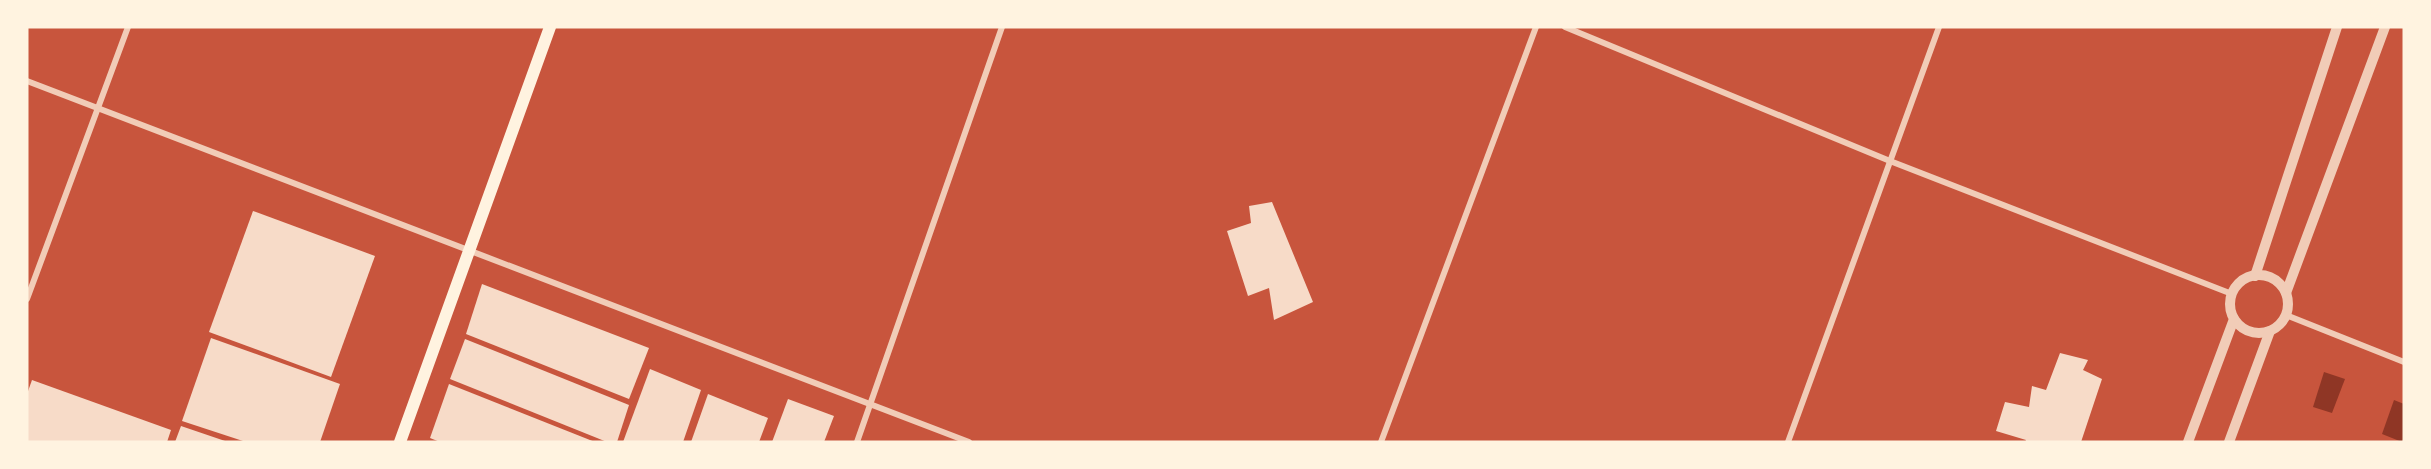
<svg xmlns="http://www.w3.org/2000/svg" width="2431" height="469" viewBox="0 0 2431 469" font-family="'PT Sans Narrow',sans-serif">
<rect width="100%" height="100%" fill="#c8553d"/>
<g fill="#8f3625">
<polygon points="2324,372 2345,379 2332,413 2313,407"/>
<polygon points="2394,400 2404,404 2404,436 2402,442 2382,434"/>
</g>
<g fill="#f7dbc8">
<polygon points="1272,202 1313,302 1274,320 1269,288 1248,296 1227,231 1251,223 1249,206"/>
<polygon points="253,211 375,256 331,377 209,332"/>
<polygon points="482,284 649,348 629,399 466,334"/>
<polygon points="211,338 340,384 320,442 246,442 182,421"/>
<polygon points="465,339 629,405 617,442 607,442 450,379"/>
<polygon points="2060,353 2088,360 2083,370 2102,379 2081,442 2025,442 2026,440 1996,431 2005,402 2029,407 2032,386 2046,390"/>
<polygon points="650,369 701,390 683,442 623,442"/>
<polygon points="32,380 171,430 167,442 27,442 27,394"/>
<polygon points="449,384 595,442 440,442 430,438"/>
<polygon points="708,394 768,418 759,442 691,442"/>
<polygon points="788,399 834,416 824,442 772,442"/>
<polygon points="181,426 228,442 175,442"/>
</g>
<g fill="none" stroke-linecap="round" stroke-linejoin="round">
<g stroke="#f1ccb7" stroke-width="6">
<polyline points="1565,27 1890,161 2232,294"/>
<polyline points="27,81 969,442"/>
<polyline points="27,299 128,27"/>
<polyline points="2286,315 2404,362"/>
<polyline points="857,442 1002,27"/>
<polyline points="1381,442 1536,27"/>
<polyline points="1788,442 1939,27"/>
</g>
<g stroke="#f1ccb7" stroke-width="10">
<circle cx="2259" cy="304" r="29"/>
<polyline points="2255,276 2337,27"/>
<polyline points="2286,293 2385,27"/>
<polyline points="2188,442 2234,319"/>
<polyline points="2229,442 2270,331"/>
</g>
<polyline stroke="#fff3e0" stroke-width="12" points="400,442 550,27"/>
</g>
<rect width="2431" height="469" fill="none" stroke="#fff3e0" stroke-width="57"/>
</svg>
